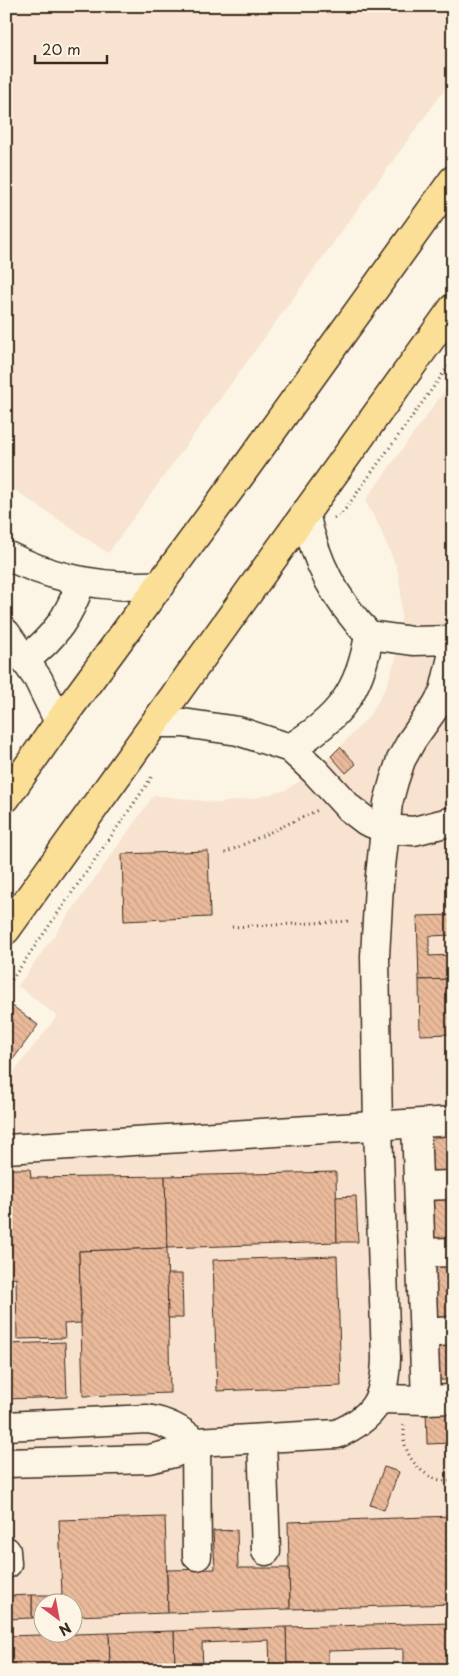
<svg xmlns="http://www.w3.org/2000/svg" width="459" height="1676" viewBox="0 0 459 1676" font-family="'Playpen Sans',sans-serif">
<defs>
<pattern id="building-back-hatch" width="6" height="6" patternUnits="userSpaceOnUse" patternTransform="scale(1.25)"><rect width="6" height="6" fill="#eaba9b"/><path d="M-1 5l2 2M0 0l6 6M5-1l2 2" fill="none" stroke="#caa085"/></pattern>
</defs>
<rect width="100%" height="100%" fill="#fcf5e5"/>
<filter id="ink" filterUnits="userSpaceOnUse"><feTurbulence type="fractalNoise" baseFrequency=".02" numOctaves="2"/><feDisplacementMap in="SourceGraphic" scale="10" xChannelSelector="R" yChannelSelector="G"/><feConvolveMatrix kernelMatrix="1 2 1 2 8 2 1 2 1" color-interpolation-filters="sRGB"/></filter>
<g filter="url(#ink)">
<g fill="#f7e3cf" fill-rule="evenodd">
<polygon points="6,6 453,6 453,78 108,553 6,484"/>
<path d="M453 379V1670H6V1082L57 1016 18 986 154 795 219 803 256 798 286 790 315 771 340 747 370 715 386 687 397 655 410 656 413 641 401 628V593L398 571 379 526 365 501ZM42 1604H72V1634H42Z"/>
</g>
<g fill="url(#building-back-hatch)" stroke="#3b2a1e">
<polygon points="340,747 356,764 346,773 331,756"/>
<polygon points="208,851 210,917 124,921 122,854"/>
<polygon points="453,915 453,935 429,936 429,956 453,955 453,979 419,980 417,916"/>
<polygon points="453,979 453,1034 420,1035 419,980"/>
<polygon points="7,1002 38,1025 6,1069 6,1004"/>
<polygon points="429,1128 453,1128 453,1176 430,1176"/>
<polygon points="6,1169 30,1169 31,1178 165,1176 167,1248 79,1251 81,1323 64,1324 65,1338 17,1339 16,1278 6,1279"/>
<polygon points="336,1172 337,1242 167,1248 165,1176"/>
<polygon points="430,1195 453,1195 453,1242 432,1243"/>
<polygon points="356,1196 358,1242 337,1242 336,1197"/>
<polygon points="167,1248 170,1393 83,1396 79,1251"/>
<polygon points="337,1256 341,1386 217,1391 213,1260"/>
<polygon points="432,1262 453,1262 453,1319 433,1320"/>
<polygon points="167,1274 182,1274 183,1318 168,1318"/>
<polygon points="65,1342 67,1397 6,1399 6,1344"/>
<polygon points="434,1344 453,1344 453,1380 435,1380"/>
<polygon points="426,1408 453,1408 453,1443 427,1444"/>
<polygon points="384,1467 399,1472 384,1510 370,1505"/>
<polygon points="453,1516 453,1604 290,1609 288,1522"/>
<polygon points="165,1517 168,1613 72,1616 72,1604 42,1604 42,1617 32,1618 32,1595 62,1595 59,1520"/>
<polygon points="237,1530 238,1568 289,1568 290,1609 168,1613 167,1570 215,1569 213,1531"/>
<polygon points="32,1595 32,1618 6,1619 6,1596"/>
<polygon points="453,1623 453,1670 403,1670 403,1649 328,1651 328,1670 287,1670 286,1627"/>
<polygon points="286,1627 287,1670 270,1670 269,1640 202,1643 203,1670 175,1670 174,1631"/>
<polygon points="174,1631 175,1670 110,1670 109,1633"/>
<polygon points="109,1633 110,1670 6,1670 6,1636"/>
</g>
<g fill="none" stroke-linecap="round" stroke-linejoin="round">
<defs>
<g id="minor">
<path d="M305 513C316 563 334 598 369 635L413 641 453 640"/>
<path d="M6 555C55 580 106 589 161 585"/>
<polyline points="6,633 38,679 59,722"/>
<path d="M26 659C55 637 69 616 81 582"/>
<polyline points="155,723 183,723 238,731 290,748 315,771 349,808 366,821 386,829 414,831 453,821"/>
<path d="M290 748C338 719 360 692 369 635"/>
<polyline points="416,1124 426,1400"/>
<polyline points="6,1149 453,1121"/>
<polyline points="419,1186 453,1185"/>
<polyline points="421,1253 453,1252"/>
<polyline points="424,1333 453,1331"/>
<polyline points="380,1399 426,1400 453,1399"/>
<path d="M6 1426 147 1419C167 1422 180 1430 196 1442"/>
<polyline points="262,1439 266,1551"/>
<polyline points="196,1442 197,1556"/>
<path d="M6 1463 149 1459 174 1453 196 1442 337 1434C375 1417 385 1399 386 1358L378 1127 375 956 379 885 388 803 394 781 401 760 412 740 436 706 444 691 452 657V640"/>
<polyline points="6,1551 7,1564"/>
</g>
<g id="major">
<polyline points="6,798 59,722 239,477 453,180"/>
<polyline points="6,930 453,308"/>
</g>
</defs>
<use href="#minor" stroke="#3b2a1e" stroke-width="31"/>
<use href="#major" stroke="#3b2a1e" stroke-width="31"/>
<g stroke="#3b2a1e" stroke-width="3" stroke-dasharray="1 4" stroke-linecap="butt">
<polyline points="334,518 341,515 453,360"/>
<polyline points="225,853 318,810"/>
<polyline points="232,927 351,921"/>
<polyline points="6,988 148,783 152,776 151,774"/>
<path d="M404 1425C404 1430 404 1436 404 1441 409 1464 429 1483 453 1481"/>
</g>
<use href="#minor" stroke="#fcf5e5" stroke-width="28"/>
<use href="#major" stroke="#fbdf96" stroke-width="28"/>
</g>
</g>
<rect width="459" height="1676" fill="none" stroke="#fcf5e5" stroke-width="25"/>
<rect x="12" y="12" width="434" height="1651" fill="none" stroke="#3b2a1e" stroke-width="2" filter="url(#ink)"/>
<g transform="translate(58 1618) rotate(148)"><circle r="24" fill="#fcf5e5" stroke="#afa495"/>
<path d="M0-4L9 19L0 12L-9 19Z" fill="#d1495b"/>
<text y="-8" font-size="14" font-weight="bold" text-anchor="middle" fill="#3b2a1e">N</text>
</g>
<path d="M35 55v8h72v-8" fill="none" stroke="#3b2a1e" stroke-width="2.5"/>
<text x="42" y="55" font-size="15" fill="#3b2a1e" stroke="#fcf5e5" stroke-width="4" paint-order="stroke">20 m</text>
</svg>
